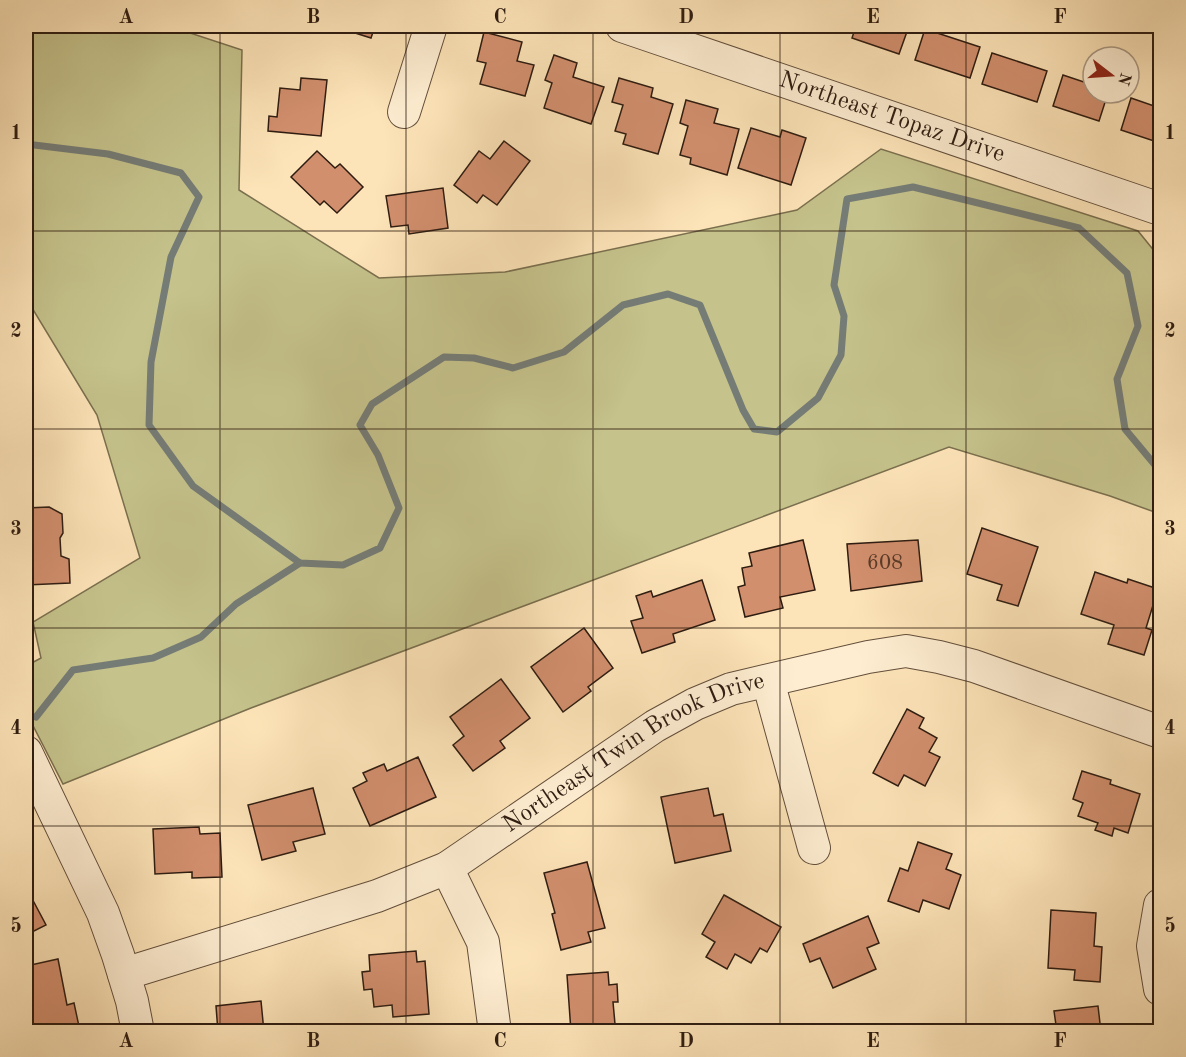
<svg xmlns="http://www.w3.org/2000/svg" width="1186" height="1057" viewBox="0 0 1186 1057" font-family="'Old Standard TT',serif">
<rect width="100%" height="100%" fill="#fde4b8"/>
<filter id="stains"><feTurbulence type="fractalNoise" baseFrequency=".00333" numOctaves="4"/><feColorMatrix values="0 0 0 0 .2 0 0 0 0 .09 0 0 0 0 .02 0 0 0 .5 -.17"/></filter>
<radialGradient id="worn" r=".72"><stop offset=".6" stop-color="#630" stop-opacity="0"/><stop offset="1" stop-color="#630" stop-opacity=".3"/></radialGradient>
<polygon fill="#c5c28b" stroke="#7a6f4e" stroke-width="1.5" points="26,26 169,26 242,50 239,190 379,278 505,272 797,210 881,149 1138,231 1160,258 1160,514 1110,496 949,447 251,708 63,784 26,712 26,666 41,658 33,622 140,558 97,415 26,298"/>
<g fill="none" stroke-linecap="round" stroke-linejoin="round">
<g stroke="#757c76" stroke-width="7">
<polyline points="26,144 108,154 181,173 199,197 171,257 151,362 149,425 193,486 300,563 343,565 380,548 399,508 378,455 360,425 372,404 444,357 474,358 513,368 564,352 623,305 668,294 700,305 743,410 754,429 777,432 818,398 841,355 844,316 834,285 847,199 913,187 1079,228 1127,273 1138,326 1117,379 1125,429 1160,471"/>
<polyline points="36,717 73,670 153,658 201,637 236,604 300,563"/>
</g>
</g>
<g fill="#d28f6e" stroke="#2e1c11" stroke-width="1.5">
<polygon points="333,26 375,26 371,38"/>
<polygon points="856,26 909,26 899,54 852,38"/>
<polygon points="925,29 980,47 970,78 915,60"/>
<polygon points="484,32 522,42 517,61 534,65 525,96 480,84 486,63 477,61"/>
<polygon points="992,53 1047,71 1037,102 982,84"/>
<polygon points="554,55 577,63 573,77 604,87 591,124 544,108 552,83 545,80"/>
<polygon points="1063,75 1093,85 1093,93 1108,93 1099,121 1053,106"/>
<polygon points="301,78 327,80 321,136 268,131 269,116 277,117 280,88 300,90"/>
<polygon points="619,78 653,88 651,97 673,104 658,154 623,144 626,134 615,131 623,105 612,102"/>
<polygon points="1131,98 1160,108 1160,143 1121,130"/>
<polygon points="686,100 718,109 714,123 739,129 727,175 690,164 691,158 680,155 688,126 680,123"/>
<polygon points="751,128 780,137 782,130 806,138 791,185 738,168"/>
<polygon points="504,141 530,161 497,205 483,195 477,203 454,185 479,151 490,159"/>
<polygon points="317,151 335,168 340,164 363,187 337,213 324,201 320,205 291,177"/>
<polygon points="443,188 448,228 409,234 408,225 391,227 386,196"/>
<polygon points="49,507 62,514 63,533 60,538 61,556 69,559 70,583 26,585 26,508"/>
<polygon points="982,528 1038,547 1018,606 997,600 1002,585 967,574"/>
<polygon points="803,540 815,590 780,597 783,608 745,617 738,587 745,585 742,568 752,566 749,553"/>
<polygon points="918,540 922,581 851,591 847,544"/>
<polygon points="1095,572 1127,583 1128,579 1158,589 1146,628 1152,630 1144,655 1108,644 1114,625 1081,614"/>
<polygon points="702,580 715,620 673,634 675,642 642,653 631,621 643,618 636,596 651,591 653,597"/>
<polygon points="584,628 613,668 588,687 591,691 563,712 531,667"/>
<polygon points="501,679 530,718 500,741 505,748 473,771 453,745 464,736 450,717"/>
<polygon points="907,709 924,718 919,728 937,738 929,752 940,757 925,786 904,775 898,786 873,773"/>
<polygon points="418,757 436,797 370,826 353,788 367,781 363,773 384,764 387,771"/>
<polygon points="1082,771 1111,780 1110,784 1140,794 1128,833 1114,828 1112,836 1095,830 1098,823 1078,816 1083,803 1073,799"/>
<polygon points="313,788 325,834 293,842 296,851 262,860 248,805"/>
<polygon points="708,788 714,816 723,814 731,851 675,863 661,797"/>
<polygon points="199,827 200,834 220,833 222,877 192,878 192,872 155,874 153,829"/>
<polygon points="918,842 952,854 946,869 961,875 949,909 923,900 919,912 888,901 900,868 908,871"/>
<polygon points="587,862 605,928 588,932 591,942 561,950 552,914 555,913 544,873"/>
<polygon points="28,891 46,925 26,935 26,892"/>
<polygon points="724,895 781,927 767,952 760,948 751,963 735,954 727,969 706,957 715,942 702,934"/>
<polygon points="1051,910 1096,913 1094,946 1102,947 1100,982 1074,980 1075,970 1048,968"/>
<polygon points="868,916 879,943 867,948 876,969 833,988 820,958 810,962 803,944"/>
<polygon points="416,951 417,962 425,961 429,1014 393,1017 392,1005 374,1007 372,989 364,990 362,972 370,971 369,955"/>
<polygon points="58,959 67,1005 74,1003 80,1031 26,1032 26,966"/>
<polygon points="608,972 609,985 617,984 618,1002 613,1002 615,1024 597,1025 597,1032 571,1032 567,975"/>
<polygon points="261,1001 264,1032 218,1032 216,1006"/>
<polygon points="1098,1006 1101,1032 1057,1032 1054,1011"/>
</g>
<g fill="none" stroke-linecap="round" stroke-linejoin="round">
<defs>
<g id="minor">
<path id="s1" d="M622 26 1160 209"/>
<polyline points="404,112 431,26"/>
<polyline points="768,681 814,848"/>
<polyline points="26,752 103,913 118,955 132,1001 138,1032"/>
<polyline points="447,868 483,942 495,1032"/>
<polyline points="1160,905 1153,946 1160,989"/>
<path id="s2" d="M124 974 377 896 447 868 655 726 695 704 731 689 868 657 906 651 939 657 974 666 1160 732"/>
</g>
</defs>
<use href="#minor" stroke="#624e3b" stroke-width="34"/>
<use href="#minor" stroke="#feedd1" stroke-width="32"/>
</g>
<path fill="none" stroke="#2e1c11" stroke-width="1.5" stroke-opacity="0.55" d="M220 26V1032M406 26V1032M593 26V1032M780 26V1032M966 26V1032M26 231H1160M26 429H1160M26 628H1160M26 826H1160"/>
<g text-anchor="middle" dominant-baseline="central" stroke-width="4.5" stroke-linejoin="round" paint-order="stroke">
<g font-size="21" fill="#573928">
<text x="885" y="563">608</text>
</g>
<g font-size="24" fill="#2e1c11" stroke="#feedd1">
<text stroke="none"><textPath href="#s1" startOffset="285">Northeast Topaz Drive</textPath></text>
<text stroke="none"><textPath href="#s2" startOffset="561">Northeast Twin Brook Drive</textPath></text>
</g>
</g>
<rect width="1186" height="1057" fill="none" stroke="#fde4b8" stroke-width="66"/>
<g transform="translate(1111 75) rotate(107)"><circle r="28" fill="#feedd1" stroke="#ab9984" stroke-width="1.5"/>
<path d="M0-4.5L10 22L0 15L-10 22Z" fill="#8f2418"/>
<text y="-9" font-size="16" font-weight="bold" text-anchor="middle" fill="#2e1c11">N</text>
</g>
<rect x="33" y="33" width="1120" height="991" fill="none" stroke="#2e1c11" stroke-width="2"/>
<g font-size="20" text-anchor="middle" font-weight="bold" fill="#2e1c11">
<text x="126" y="23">A</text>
<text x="313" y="23">B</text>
<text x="500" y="23">C</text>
<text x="686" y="23">D</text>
<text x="873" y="23">E</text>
<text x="1060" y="23">F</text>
<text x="16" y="139">1</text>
<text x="1170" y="139">1</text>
<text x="16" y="337">2</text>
<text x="1170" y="337">2</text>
<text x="16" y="535">3</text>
<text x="1170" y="535">3</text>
<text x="16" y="734">4</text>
<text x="1170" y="734">4</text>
<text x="16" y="932">5</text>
<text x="1170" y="932">5</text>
<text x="126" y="1047">A</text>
<text x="313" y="1047">B</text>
<text x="500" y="1047">C</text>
<text x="686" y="1047">D</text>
<text x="873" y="1047">E</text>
<text x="1060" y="1047">F</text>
</g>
<rect width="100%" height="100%" filter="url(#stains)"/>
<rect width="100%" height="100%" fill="url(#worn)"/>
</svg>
